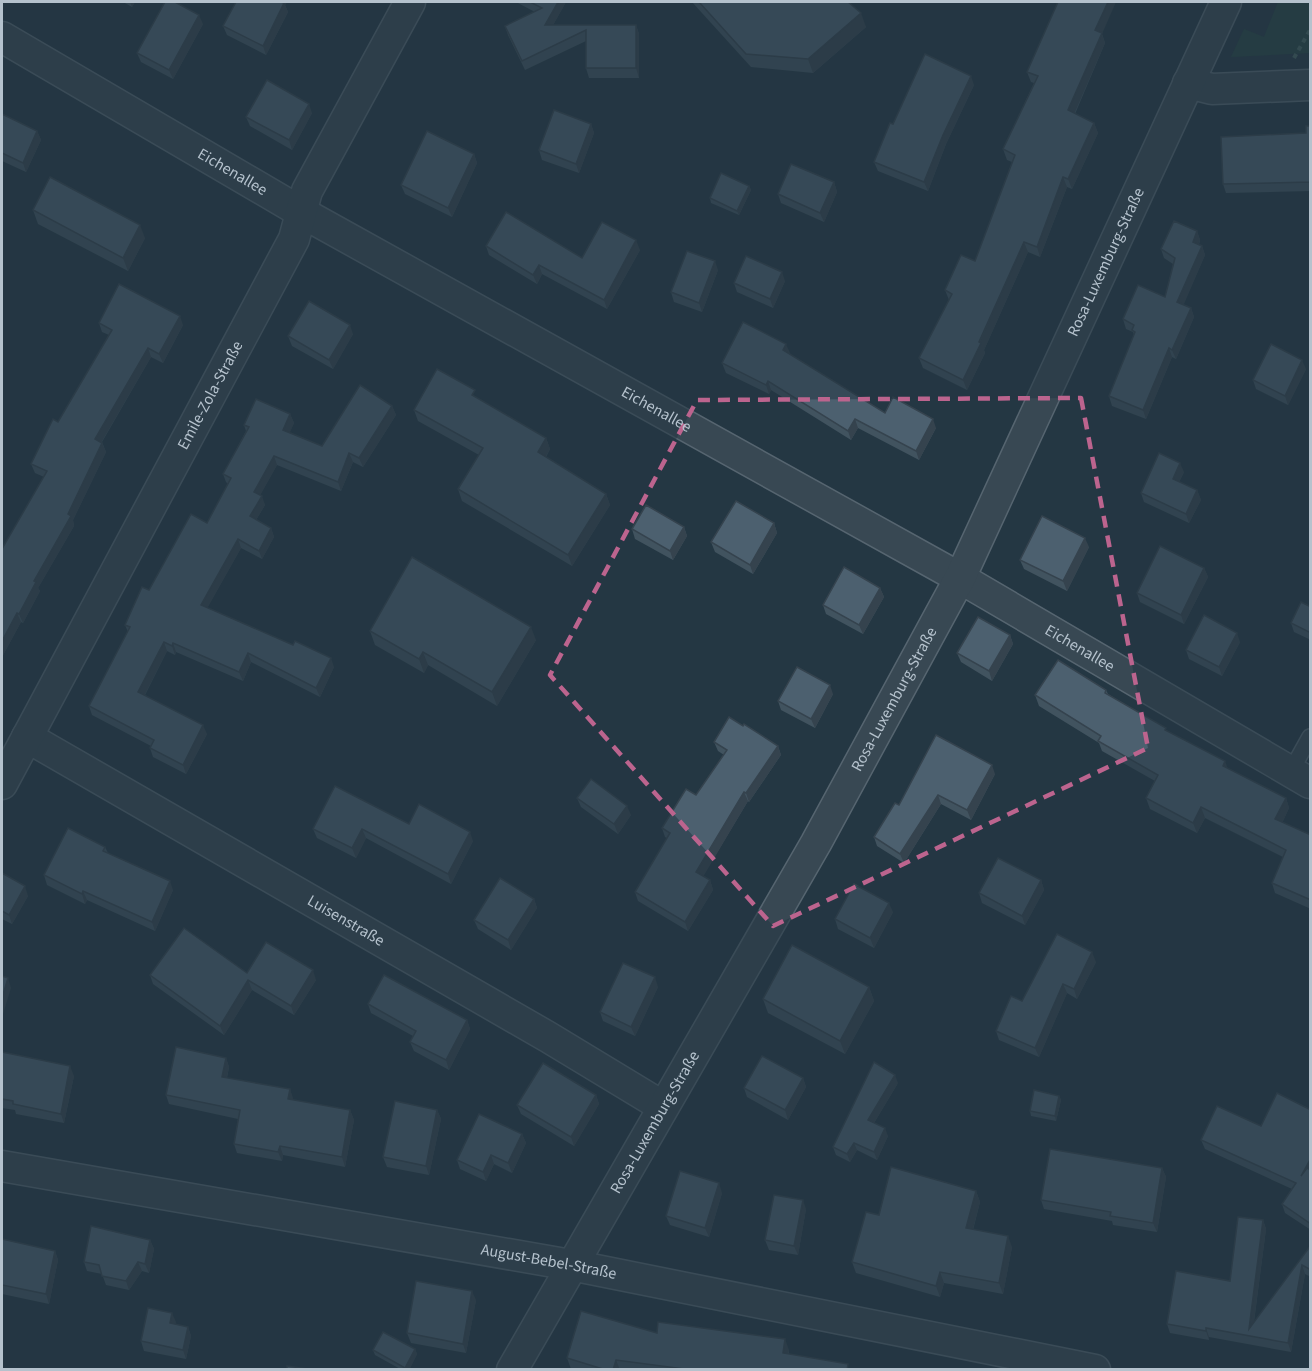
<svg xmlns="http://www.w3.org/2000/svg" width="1312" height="1371" viewBox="0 0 1312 1371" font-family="'Source Sans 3',sans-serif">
<rect width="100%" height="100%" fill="#243743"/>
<polygon fill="#264443" points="1278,2 1310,2 1310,53 1231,57 1244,29 1264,37"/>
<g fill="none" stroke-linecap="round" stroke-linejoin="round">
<defs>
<polyline id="lane" points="1291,771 1310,737"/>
<g id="street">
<path id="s1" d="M2 37 301 212 960 578 1310 783"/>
<polyline points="1188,83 1212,89 1310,85"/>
<path id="s2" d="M27 737 548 1037 662 1106"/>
<path id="s3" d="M2 784 294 239 307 191 410 2"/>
<path id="s4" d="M2 1166 571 1265 1095 1370"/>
<path id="s5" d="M512 1370 816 843 960 578 1226 2"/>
</g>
</defs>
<use href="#lane" stroke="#566570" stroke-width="18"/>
<use href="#street" stroke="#566570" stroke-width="33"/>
<polyline stroke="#466260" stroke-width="4" stroke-dasharray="4.5 4.5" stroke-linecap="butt" points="1294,58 1310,30"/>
<use href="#lane" stroke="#384853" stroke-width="15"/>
<use href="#street" stroke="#384853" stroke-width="30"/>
</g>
<g fill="#41535f">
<polygon points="123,2 135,2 132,7"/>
<polygon points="236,2 287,2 285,5 288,12 266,55 227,35 223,26"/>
<polygon points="516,2 566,2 553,25 636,25 639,34 639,78 589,78 586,68 586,41 525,70 508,35 505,26 535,12"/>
<polygon points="692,2 848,2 866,27 813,73 751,67"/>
<polygon points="203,24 173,79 141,62 137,53"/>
<polygon points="1102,34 1105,43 1075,114 1094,123 1098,133 1072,189 1067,187 1040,257 1028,252 984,350 985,353 967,390 923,368 919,358 949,300 945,290 975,261 1012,162 1007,160 1003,149 1034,83 1031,82 1027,72"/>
<polygon points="974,85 946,144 928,191 878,171 874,162 893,124"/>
<polygon points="312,113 292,150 250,126 246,117"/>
<polygon points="2,114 37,131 41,140 26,172 2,161"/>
<polygon points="591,124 594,133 579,173 542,160 539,150"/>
<polygon points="1311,126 1311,191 1226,193 1223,184 1306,133"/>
<polygon points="474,154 477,163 452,217 405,194 401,185"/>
<polygon points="834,182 837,192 824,222 781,203 778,194"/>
<polygon points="749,186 751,190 739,215 711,203 710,198"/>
<polygon points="33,210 145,238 128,271 38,224"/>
<polygon points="1197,231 1200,240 1199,245 1202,246 1205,255 1183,305 1191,308 1194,317 1176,359 1172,357 1146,419 1112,406 1109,396 1134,335 1133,332 1126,329 1123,319 1165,297 1173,264 1164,258 1161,249"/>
<polygon points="486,246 582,258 640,250 607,309 542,274 537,284 489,255"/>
<polygon points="718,270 702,312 674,302 671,292"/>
<polygon points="785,281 773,308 737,292 734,283"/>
<polygon points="99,323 183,325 163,363 151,357 102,442 106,452 73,520 74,526 38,588 40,591 23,623 21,622 2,657 44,477 35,473 31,464 58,422 109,335 102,332"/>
<polygon points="353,334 333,369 292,346 288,336"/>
<polygon points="790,353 789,354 885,413 936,428 919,460 858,428 851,440 771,390 769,394 726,373 722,363"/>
<polygon points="1306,369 1288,405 1256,389 1253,380"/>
<polygon points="477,398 546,438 550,449 546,457 606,494 610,505 572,566 462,501 458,489 479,455 418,421 414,410"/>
<polygon points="392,406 396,415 363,467 353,462 341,491 277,465 260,495 265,505 256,520 271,528 274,537 262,559 241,548 207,608 334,667 320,697 251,662 243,681 176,652 175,655 167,651 145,695 207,734 186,774 153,757 150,748 151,746 92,715 89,706 128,632 125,625 149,590 207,523 228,484 226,482 223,474 246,431 244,425 290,414 294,423 289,433 322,446"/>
<polygon points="1184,472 1179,482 1197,490 1201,500 1189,523 1144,502 1141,493"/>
<polygon points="774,523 777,533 753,574 715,552 711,542"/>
<polygon points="684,527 687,536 673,560 635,539 632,529"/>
<polygon points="1089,547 1067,591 1024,569 1020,560"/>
<polygon points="1204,568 1208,577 1184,624 1140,602 1137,593"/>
<polygon points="880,588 884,597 863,634 826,614 823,605"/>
<polygon points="1311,607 1311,640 1294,632 1291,623"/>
<polygon points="370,631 536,640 497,706 428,665 424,673 375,645"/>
<polygon points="1010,635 1013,644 992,681 961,662 957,653"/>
<polygon points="1240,642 1222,676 1189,659 1186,650"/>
<polygon points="1106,690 1108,694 1228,769 1286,798 1289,808 1282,823 1311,835 1311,909 1275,893 1272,883 1283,857 1205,818 1197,833 1150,809 1146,798 1155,781 1102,751 1099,743 1039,706 1035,695"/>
<polygon points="833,694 815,728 781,710 778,701"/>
<polygon points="743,726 778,746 781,755 749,802 748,801 703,876 710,880 713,890 688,931 638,901 635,892 667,838 665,837 662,828 696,795 724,755 718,751 714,742"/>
<polygon points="995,774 971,820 941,804 904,863 877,846 874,837 899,805"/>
<polygon points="577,798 631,815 618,834 581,807"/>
<polygon points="409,824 473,841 451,884 366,838 356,858 317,838 313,829"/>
<polygon points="105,847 108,853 173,890 155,931 87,900 85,904 47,885 44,875"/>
<polygon points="2,873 28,896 12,924 2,919"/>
<polygon points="1041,880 1044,890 1025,925 982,903 979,893"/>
<polygon points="534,899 537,908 511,950 478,929 474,920"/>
<polygon points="893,912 874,948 838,929 835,919"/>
<polygon points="1096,962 1077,999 1067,993 1039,1057 999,1040 996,1031 1022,1001"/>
<polygon points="150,975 316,980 294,1015 252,990 224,1035 153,984"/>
<polygon points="658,987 635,1036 603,1021 600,1012"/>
<polygon points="869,987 874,1001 845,1054 768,1013 763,999"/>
<polygon points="368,1004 467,1020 470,1029 449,1070 414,1051 410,1042 413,1036 371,1013"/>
<polygon points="2,1052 74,1076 64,1123 16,1114 15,1110 2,1108"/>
<polygon points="226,1058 229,1067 227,1078 290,1089 293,1100 350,1110 354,1120 345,1167 283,1155 282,1161 237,1153 234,1144 238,1119 169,1104 166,1095"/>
<polygon points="803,1078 806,1087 788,1120 747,1097 744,1088"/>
<polygon points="898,1083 874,1123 888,1136 877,1160 857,1150 850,1162 836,1155 833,1147"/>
<polygon points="596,1095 599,1104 574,1146 521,1114 517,1105"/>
<polygon points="1059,1096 1061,1100 1056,1121 1031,1116 1030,1111"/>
<polygon points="437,1110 441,1119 429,1175 387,1167 383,1157"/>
<polygon points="1311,1110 1311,1230 1285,1213 1282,1204 1292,1189 1205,1149 1201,1140 1261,1126"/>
<polygon points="522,1134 526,1143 512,1173 494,1164 486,1181 460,1169 457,1160"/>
<polygon points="1162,1168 1166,1177 1157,1232 1113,1225 1112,1221 1044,1209 1041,1200"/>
<polygon points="976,1191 980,1202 973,1230 1012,1247 1003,1294 944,1283 940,1297 856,1273 852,1262 879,1215"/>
<polygon points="722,1193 709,1237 670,1225 666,1216"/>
<polygon points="806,1209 798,1255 769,1250 765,1240"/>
<polygon points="1263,1220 1266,1229 1254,1322 1311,1245 1311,1277 1305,1274 1291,1352 1209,1337 1209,1340 1170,1333 1167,1324 1230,1281"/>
<polygon points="2,1239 55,1251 58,1260 49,1304 2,1294"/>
<polygon points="150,1240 154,1249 149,1273 142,1271 129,1290 106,1285 102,1274 87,1271 84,1262"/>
<polygon points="476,1300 466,1353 411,1343 407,1333"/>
<polygon points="176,1322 175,1324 188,1327 191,1336 186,1359 144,1351 141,1341"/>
<polygon points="657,1333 789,1350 789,1354 850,1370 572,1370 571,1369 567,1358"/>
<polygon points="415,1349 417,1354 409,1370 402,1370 375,1355 373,1350"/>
</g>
<g fill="#35434e">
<polygon points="130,2 135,2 132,7"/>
<polygon points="280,2 287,2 285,5 288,12 266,55 263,46"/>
<polygon points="558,2 566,2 548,34 545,25"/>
<polygon points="1108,2 1116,2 1102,34 1105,43 1071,121 1068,110 1095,30"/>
<polygon points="861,13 866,27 813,73 808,59"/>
<polygon points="199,15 203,24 173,79 169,70"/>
<polygon points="636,25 639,34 639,78 636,68"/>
<polygon points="971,76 974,85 946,144 928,191 924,182 943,135"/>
<polygon points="309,104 312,113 292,150 289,140"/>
<polygon points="1094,123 1098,133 1072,189 1068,179"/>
<polygon points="591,124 594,133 579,173 576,164"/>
<polygon points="37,131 41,140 26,172 23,163"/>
<polygon points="474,154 477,163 452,217 448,208"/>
<polygon points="1063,177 1067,187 1040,257 1037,247"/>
<polygon points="834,182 837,192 824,222 820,213"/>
<polygon points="749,186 751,190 739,215 737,211"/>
<polygon points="140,225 145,238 128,271 123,258"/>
<polygon points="1197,231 1200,240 1196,251 1193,242"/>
<polygon points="636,240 640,250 607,309 604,300"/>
<polygon points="1024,242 1028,252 984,350 985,353 967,390 963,380"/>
<polygon points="1202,246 1205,255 1181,311 1177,302"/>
<polygon points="715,261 718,270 702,312 699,303"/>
<polygon points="539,265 542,274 537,284 533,275"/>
<polygon points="782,272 785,281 773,308 770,299"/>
<polygon points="1191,308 1194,317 1176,359 1172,350"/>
<polygon points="180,316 183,325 163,363 159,354"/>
<polygon points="350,325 353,334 333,369 329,360"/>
<polygon points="786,344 790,353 787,360 783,350"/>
<polygon points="148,348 151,357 98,448 95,439"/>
<polygon points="1169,348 1172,357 1146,419 1143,410"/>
<polygon points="1302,360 1306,369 1288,405 1285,396"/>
<polygon points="768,381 771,390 769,394 766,385"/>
<polygon points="392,406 396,415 363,467 359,458"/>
<polygon points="290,414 294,423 287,439 283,430"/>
<polygon points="855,419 858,428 851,440 848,431"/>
<polygon points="933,419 936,428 919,460 916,451"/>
<polygon points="546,438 550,449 542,463 538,452"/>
<polygon points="102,443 106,452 73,520 74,526 38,588 40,591 23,623 19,614 34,581"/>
<polygon points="349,453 353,462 341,491 338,482"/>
<polygon points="274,456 277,465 257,501 254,492"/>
<polygon points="1180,463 1184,472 1176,488 1173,479"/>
<polygon points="1197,490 1201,500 1189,523 1186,514"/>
<polygon points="606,494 610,505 572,566 568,555"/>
<polygon points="262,496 265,505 253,525 250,516"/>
<polygon points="774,523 777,533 753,574 750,565"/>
<polygon points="684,527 687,536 673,560 670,551"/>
<polygon points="271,528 274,537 262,559 259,551"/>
<polygon points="1085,538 1089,547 1067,591 1063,581"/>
<polygon points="238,539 241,548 204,614 201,605"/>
<polygon points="1204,568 1208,577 1184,624 1181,615"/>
<polygon points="880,588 884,597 863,634 859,625"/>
<polygon points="17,613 21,622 2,657 2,641"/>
<polygon points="531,627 536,640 497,706 492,692"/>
<polygon points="1237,633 1240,642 1222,676 1219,667"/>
<polygon points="1010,635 1013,644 992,681 989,671"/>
<polygon points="164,642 167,651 142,700 138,692"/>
<polygon points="173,643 176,652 175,655 172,646"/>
<polygon points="423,652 428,665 424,673 419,659"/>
<polygon points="248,653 251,662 243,681 239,672"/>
<polygon points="331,658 334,667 320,697 316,688"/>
<polygon points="830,685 833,694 815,728 811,719"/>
<polygon points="203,725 207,734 186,774 183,765"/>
<polygon points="778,746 781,755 749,802 746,793"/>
<polygon points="1225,761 1229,772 1223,766"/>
<polygon points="992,765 995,774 971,820 967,810"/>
<polygon points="744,792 748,801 700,882 696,872"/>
<polygon points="938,795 941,804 904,863 900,854"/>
<polygon points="1286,798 1289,808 1279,830 1275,819"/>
<polygon points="627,806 631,815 618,834 614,824"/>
<polygon points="1201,807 1205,818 1197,833 1193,823"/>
<polygon points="362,829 366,838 356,858 352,848"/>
<polygon points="470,832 473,841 451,884 448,874"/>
<polygon points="710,880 713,890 688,931 685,922"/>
<polygon points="1041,880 1044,890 1025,925 1022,916"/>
<polygon points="170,881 173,890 155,931 152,922"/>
<polygon points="25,886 28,896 12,924 9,915"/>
<polygon points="83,891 87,900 85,904 82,894"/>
<polygon points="534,899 537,908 511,950 508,940"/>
<polygon points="889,903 893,912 874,948 870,938"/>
<polygon points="1092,952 1096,962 1077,999 1074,989"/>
<polygon points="313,970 316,980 294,1015 291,1006"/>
<polygon points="655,977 658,987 635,1036 631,1027"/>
<polygon points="8,978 11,988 3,1014 2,1011 2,998"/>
<polygon points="248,980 252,990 224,1035 220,1026"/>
<polygon points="1063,984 1067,993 1039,1057 1035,1048"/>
<polygon points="869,987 874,1001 845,1054 840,1041"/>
<polygon points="467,1020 470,1029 449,1070 446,1060"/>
<polygon points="226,1058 229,1067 225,1086 222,1077"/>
<polygon points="70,1066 74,1076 64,1123 61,1114"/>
<polygon points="895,1075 898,1083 871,1128 868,1120"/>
<polygon points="803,1078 806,1087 788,1120 785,1110"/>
<polygon points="290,1089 293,1098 291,1108 288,1099"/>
<polygon points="596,1095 599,1104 574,1146 571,1137"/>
<polygon points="1059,1096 1061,1100 1056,1121 1055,1116"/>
<polygon points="350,1110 354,1120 345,1167 342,1157"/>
<polygon points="437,1110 441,1119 429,1175 426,1166"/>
<polygon points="885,1128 888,1136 877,1160 874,1152"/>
<polygon points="522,1134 526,1143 512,1173 508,1163"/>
<polygon points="854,1143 857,1150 850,1162 847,1154"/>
<polygon points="280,1146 283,1155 282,1161 278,1152"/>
<polygon points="491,1155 494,1164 486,1181 483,1172"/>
<polygon points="1311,1158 1311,1173 1301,1176"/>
<polygon points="1162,1168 1166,1177 1157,1232 1153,1223"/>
<polygon points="719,1183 722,1193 709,1237 705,1228"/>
<polygon points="976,1191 980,1202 970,1240 966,1228"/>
<polygon points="803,1200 806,1209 798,1255 794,1246"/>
<polygon points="1263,1220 1266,1229 1252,1336 1249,1329"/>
<polygon points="1008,1236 1012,1247 1003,1294 999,1283"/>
<polygon points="150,1240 154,1249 149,1273 145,1264"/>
<polygon points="55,1251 58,1260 49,1304 46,1294"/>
<polygon points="138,1262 142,1271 129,1290 126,1281"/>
<polygon points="1302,1265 1305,1274 1291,1352 1288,1343"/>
<polygon points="940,1272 944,1283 940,1297 936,1286"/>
<polygon points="472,1291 476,1300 466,1353 463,1344"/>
<polygon points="172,1313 176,1322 174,1333 170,1323"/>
<polygon points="188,1327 191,1336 186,1359 183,1350"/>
<polygon points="1206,1328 1209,1337 1209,1340 1206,1331"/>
<polygon points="785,1339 789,1350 787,1364 783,1353"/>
<polygon points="415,1349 417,1354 409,1370 406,1370 405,1368"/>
<polygon points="616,1360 620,1370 613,1370"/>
</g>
<g fill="#4c606f" stroke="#35434e" stroke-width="1.5">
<polygon points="165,2 175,2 199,15 169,70 137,53"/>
<polygon points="236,2 281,2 284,3 263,46 223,26"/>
<polygon points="530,2 558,2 545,25 636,25 636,68 586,68 586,30 522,61 505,26 542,8"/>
<polygon points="699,2 848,2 861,13 808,59 746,54"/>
<polygon points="1058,2 1108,2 1095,30 1102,33 1068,110 1094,123 1068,179 1063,177 1037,247 1024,242 979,342 981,343 963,380 919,358 952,294 945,290 961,255 975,261 1015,155 1003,149 1038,76 1027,72"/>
<polygon points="925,54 971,76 943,135 924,182 874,162 890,123 893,124"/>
<polygon points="267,80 309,104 289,140 246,117"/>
<polygon points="554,110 591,124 576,164 539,150"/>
<polygon points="2,114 37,131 23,163 2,153"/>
<polygon points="1306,126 1311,126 1311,182 1223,184 1221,137 1306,133"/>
<polygon points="427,131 474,154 448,208 401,185"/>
<polygon points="791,164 834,182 820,213 778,194"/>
<polygon points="721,173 749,186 737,211 710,198"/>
<polygon points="50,177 140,225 123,258 33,210"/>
<polygon points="506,212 582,258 602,222 636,240 604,300 539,265 533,275 486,246"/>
<polygon points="1174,221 1197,231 1193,242 1202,246 1177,302 1191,308 1172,350 1169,348 1143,410 1109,396 1135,332 1132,330 1134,325 1123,319 1138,285 1165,297 1175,258 1161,249"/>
<polygon points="687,251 715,261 699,303 671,292"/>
<polygon points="746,256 782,272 770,299 734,283"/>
<polygon points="119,284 180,316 159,354 148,348 95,439 102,443 68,514 71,516 34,581 36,582 19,614 17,613 2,641 2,549 47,471 31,464 53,419 58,422 112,330 99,323"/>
<polygon points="309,301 350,325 329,360 288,336"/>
<polygon points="743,322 786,344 783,350 885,413 893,397 933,419 916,451 855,419 848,431 768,381 766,385 722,363"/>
<polygon points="1271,344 1302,360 1285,396 1253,380"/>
<polygon points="437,369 475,390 472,395 546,438 538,452 606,494 568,555 458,489 483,448 414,410"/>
<polygon points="360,385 392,406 359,458 349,453 338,482 274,456 254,492 262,496 250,516 271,528 259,551 238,539 201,605 293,645 295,641 331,658 316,688 248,653 239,672 173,643 172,646 164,642 138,692 203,725 183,765 150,748 154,740 89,706 130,627 125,625 142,587 149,590 191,514 207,523 231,478 223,474 249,427 244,425 256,399 290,414 283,430 322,446"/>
<polygon points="1159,453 1180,463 1173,479 1197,490 1186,514 1141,493"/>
<polygon points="736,501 774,523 750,565 711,542"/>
<polygon points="646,505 684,527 670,551 632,529"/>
<polygon points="1042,516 1085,538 1063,581 1020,560"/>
<polygon points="1160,546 1204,568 1181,615 1137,593"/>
<polygon points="412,557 531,627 492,692 423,652 419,659 370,631"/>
<polygon points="844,567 880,588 859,625 823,605"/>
<polygon points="1301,602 1311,607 1311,633 1291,623"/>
<polygon points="1204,615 1237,633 1219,667 1186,650"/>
<polygon points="978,617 1010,635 989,671 957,653"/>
<polygon points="1058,660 1106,690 1105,693 1166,728 1165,730 1225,761 1223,766 1286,798 1275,819 1311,835 1311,900 1272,883 1286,850 1201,807 1193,823 1146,798 1158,775 1098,741 1101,736 1035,695"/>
<polygon points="797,667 830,685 811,719 778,701"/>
<polygon points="729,717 743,726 744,724 778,746 746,793 744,792 696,872 710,880 685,922 635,892 670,833 662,828 686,789 696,795 727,750 714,742"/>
<polygon points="936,735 992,765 967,810 938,795 900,854 874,837 895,803 899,805"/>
<polygon points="591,779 627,806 614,824 577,798"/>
<polygon points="335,786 409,824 419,804 470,832 448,874 362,829 352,848 313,829"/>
<polygon points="68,828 105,847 103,851 170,881 152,922 83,891 82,894 44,875"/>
<polygon points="998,858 1041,880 1022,916 979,893"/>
<polygon points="2,873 25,886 9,915 2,911"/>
<polygon points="500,878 534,899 508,940 474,920"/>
<polygon points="854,884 889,903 870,938 835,919"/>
<polygon points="184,928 247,973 266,942 313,970 291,1006 248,980 220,1026 150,975"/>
<polygon points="1057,934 1092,952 1074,989 1063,984 1035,1048 996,1031 1011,996 1022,1001"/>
<polygon points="792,945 869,987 840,1041 763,999"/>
<polygon points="623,963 655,977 631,1027 600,1012"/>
<polygon points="384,975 467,1020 446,1060 410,1042 416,1031 368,1004"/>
<polygon points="2,976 8,978 2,998"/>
<polygon points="176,1047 226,1058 222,1077 290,1089 288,1099 350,1110 342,1157 280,1146 278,1152 234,1144 240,1110 166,1095"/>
<polygon points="2,1052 70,1066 61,1114 13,1104 13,1101 2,1099"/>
<polygon points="762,1056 803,1078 785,1110 744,1088"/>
<polygon points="874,1062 895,1075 868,1120 885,1128 874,1152 854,1143 847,1154 833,1147"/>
<polygon points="543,1063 596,1095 571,1137 517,1105"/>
<polygon points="1034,1090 1059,1096 1055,1116 1030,1111"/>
<polygon points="1277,1093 1311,1110 1311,1158 1301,1176 1307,1168 1311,1170 1311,1224 1282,1204 1296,1183 1201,1140 1217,1106 1261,1126"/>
<polygon points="395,1101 437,1110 426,1166 383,1157"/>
<polygon points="479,1114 522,1134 508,1163 491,1155 483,1172 457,1160"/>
<polygon points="1050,1149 1162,1168 1153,1223 1110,1216 1111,1212 1041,1200"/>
<polygon points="891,1167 976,1191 966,1228 1008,1236 999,1283 940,1272 936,1286 852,1262 866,1212 879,1215"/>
<polygon points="680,1171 719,1183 705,1228 666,1216"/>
<polygon points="774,1195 803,1200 794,1246 765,1240"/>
<polygon points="1238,1217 1263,1220 1249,1329 1311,1245 1311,1270 1302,1265 1288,1343 1206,1328 1206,1331 1167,1324 1176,1271 1230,1281"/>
<polygon points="91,1226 150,1240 145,1264 138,1262 126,1281 102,1276 99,1265 84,1262"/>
<polygon points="2,1239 55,1251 46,1294 2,1285"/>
<polygon points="416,1281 472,1291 463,1344 407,1333"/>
<polygon points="148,1308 172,1313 170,1323 188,1327 183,1350 141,1341"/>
<polygon points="581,1311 657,1333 658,1322 785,1339 783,1353 848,1364 847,1370 692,1370 616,1360 613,1370 606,1370 567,1358"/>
<polygon points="383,1332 415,1349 405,1368 373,1350"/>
<polygon points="287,1366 314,1370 287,1370"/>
</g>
<path d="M0 0H1312V1371H0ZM1081 398 1148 748 773 926 550 675 697 400Z" fill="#243743" fill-opacity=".55" fill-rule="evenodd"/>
<path fill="none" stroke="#bc648e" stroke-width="4.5" stroke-dasharray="12 8" stroke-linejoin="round" d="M1081 398 1148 748 773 926 550 675 697 400Z"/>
<g text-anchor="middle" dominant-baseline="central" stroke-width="5" stroke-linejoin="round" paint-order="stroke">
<g font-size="16" fill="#b5c2cd" stroke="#1d2d38">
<text stroke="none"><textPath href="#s1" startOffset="267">Eichenallee</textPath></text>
<text stroke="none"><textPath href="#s5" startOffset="1258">Rosa-Luxemburg-Straße</textPath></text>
<text stroke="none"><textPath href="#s3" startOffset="441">Emile-Zola-Straße</textPath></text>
<text stroke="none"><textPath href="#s1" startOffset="753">Eichenallee</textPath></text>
<text stroke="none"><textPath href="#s1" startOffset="1239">Eichenallee</textPath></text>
<text stroke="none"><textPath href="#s5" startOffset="772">Rosa-Luxemburg-Straße</textPath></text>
<text stroke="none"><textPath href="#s2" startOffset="368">Luisenstraße</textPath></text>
<text stroke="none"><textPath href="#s5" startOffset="286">Rosa-Luxemburg-Straße</textPath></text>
<text stroke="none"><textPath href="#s4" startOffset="555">August-Bebel-Straße</textPath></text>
</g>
</g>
<rect width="1312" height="1371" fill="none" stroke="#b5c2cd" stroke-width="6"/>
</svg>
